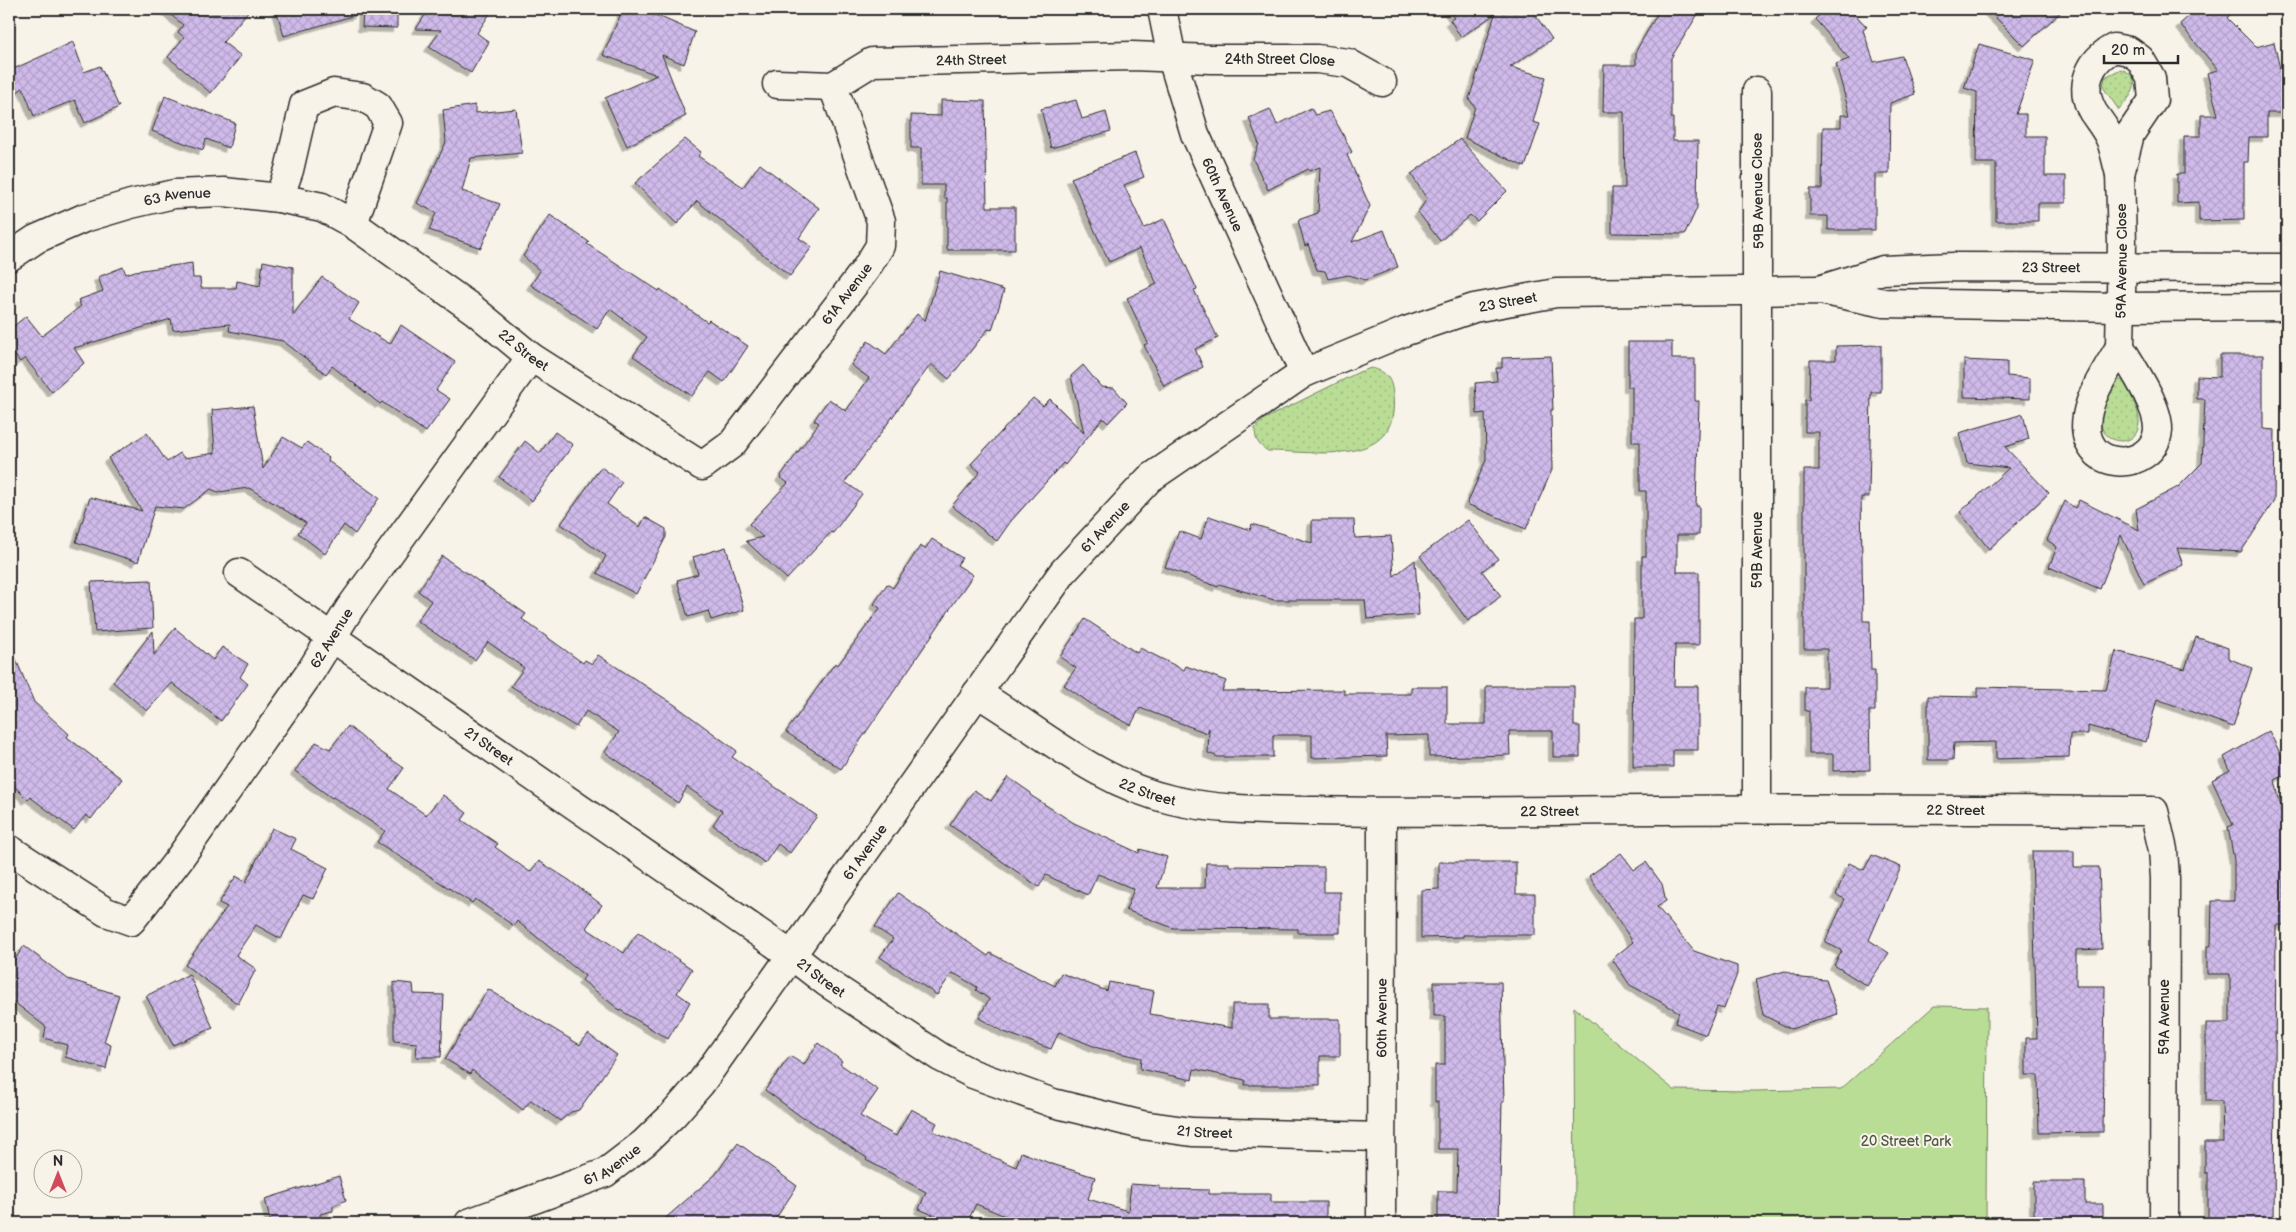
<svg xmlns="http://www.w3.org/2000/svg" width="2296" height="1232" viewBox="0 0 2296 1232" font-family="'Balsamiq Sans',sans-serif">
<defs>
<pattern id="grass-dots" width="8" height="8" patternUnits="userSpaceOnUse" patternTransform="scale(1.25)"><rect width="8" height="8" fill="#badd96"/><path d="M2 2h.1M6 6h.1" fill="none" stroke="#a0be81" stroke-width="1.8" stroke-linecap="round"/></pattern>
<pattern id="building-cross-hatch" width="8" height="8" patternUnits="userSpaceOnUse" patternTransform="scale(1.25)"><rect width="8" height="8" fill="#cfbaea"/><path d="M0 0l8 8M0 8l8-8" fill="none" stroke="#b2a0c9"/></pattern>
<filter id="shadow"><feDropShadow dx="-4.5" dy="4.5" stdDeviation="0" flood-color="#0004"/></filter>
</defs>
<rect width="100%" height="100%" fill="#f7f3e8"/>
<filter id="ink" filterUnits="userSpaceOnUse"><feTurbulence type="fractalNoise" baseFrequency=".02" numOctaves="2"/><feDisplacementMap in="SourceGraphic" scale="10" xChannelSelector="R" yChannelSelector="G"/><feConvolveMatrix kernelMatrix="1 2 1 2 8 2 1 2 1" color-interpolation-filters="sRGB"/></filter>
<g filter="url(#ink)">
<g fill="url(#grass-dots)" stroke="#728460">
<path d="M2121 69C2146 79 2131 96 2119 110L2103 87 2105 77Z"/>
<path d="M1371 368C1387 371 1392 380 1393 395 1401 469 1315 451 1268 451 1258 445 1255 440 1255 428L1264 419 1359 372Z"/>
<path d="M2118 380H2123C2129 393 2140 409 2139 423 2137 453 2092 443 2102 411 2105 400 2113 390 2118 380Z"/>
</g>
<polygon fill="#badd96" stroke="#728460" points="1934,1006 1987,1007 1986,1223 1575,1223 1574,1007 1674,1090 1755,1091 1841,1089"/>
<g fill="url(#building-cross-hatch)" stroke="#2b2b2b" filter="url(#shadow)">
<polygon points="164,9 250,9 223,42 241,56 211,93 168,57 184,37 178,32 183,25"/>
<polygon points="276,9 358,9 359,14 284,36"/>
<polygon points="363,9 397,9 397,28 362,27"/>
<polygon points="429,9 493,9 477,33 489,42 471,73 429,47 441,30 416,29"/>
<polygon points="623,9 642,9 695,32 684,64 662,55 686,116 627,146 605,98 657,75 603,55"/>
<polygon points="1448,9 1531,9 1552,39 1510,67 1546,77 1533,122 1540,124 1525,167 1465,138 1475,107 1469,99 1495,14 1461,37 1450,20 1454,18"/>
<polygon points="1660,9 1701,9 1671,58 1671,118 1673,118 1673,141 1698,141 1697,208 1685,234 1612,233 1612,188 1625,188 1624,112 1603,112 1604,65 1636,65 1636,51"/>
<polygon points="1826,9 1850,9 1867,27 1863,30 1874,62 1902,56 1915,94 1890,103 1889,174 1875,174 1875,230 1828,230 1828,216 1810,216 1810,189 1822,189 1823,127 1841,127 1841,115 1850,115 1836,64 1849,59 1815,19"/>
<polygon points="1987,9 2064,9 2024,46"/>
<polygon points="2197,9 2235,9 2227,18 2256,47 2274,42 2285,91 2286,113 2267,113 2267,137 2249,137 2248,162 2244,162 2244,220 2199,221 2199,202 2177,203 2177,174 2184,174 2184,136 2201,136 2201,115 2218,115 2207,73 2218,70 2180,24"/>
<polygon points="73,42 84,72 100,66 119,107 85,123 75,100 34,116 23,88 9,98 9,71"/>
<polygon points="1979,44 2035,60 2016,114 2026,114 2026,136 2045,136 2045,176 2066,176 2066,203 2038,203 2038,221 1996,221 1996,163 1976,163 1977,92 1964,88"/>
<polygon points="165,96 235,123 229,148 206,139 203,150 152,131"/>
<polygon points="941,100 985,101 987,207 1015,207 1015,250 947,250 947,198 944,198 944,185 921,185 921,148 911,148 911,115 941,116"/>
<polygon points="1076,100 1082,119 1106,112 1111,131 1051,148 1041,109"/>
<polygon points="475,105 475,113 516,109 522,153 471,158 462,191 500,204 481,248 429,230 436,213 417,203 446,142 443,110"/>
<polygon points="1311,108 1315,115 1329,111 1339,127 1352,152 1347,155 1370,206 1352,242 1384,230 1398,267 1365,280 1349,275 1328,279 1325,271 1317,270 1308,244 1305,246 1298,220 1318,213 1320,167 1309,171 1308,169 1268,190 1253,159 1259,144 1249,118 1270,109 1277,125"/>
<polygon points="685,139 701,152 698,156 743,187 760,164 819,208 799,238 812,247 790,276 697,201 677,224 635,183"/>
<polygon points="1460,139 1507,191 1477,221 1470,215 1440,241 1418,212 1427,199 1411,174"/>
<polygon points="1135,153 1144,177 1124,185 1144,228 1164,219 1197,289 1194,290 1218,338 1195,349 1203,367 1164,386 1144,345 1148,343 1127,298 1157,284 1140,248 1109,262 1071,178"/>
<polygon points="550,215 589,242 587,244 659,291 660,289 707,322 709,320 748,346 724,382 710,372 692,396 633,356 647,337 610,309 597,329 531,285 540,271 523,256"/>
<polygon points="263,261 293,267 293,315 322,277 359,303 349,319 390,344 401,325 455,362 436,390 450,399 426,432 382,402 380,404 332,366 326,374 283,341 229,331 230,324 173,330 171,319 74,348 84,363 52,392 25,358 20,362 9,348 9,330 26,316 42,336 81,306 78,300 103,291 98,277 123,267 126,274 135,271 192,263 193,278 200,278 201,288 236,288 237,281 260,286"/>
<polygon points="940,271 1004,290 992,330 988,329 949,379 931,364 845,482 862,494 833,533 831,532 787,579 746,541 763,537 749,524 788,483 780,477 819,423 814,420 829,399 846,411 869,378 851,365 868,341 886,354 917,314 925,321"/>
<polygon points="1628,342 1672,342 1672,359 1695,359 1695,401 1699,401 1696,506 1699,506 1699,535 1677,535 1677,572 1699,572 1699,645 1675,645 1674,686 1698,686 1698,750 1673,750 1673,767 1633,767 1634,619 1642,619 1642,556 1646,556 1646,491 1640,491 1640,442 1632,442 1632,387 1628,387"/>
<polygon points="1881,345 1881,392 1871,392 1869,497 1861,497 1863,621 1870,621 1871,670 1875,670 1875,711 1869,711 1870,770 1833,771 1833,754 1809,754 1809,711 1805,711 1805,687 1827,687 1827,649 1804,649 1804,470 1819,470 1819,432 1805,432 1805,400 1809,400 1810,360 1836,360 1836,346"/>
<polygon points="2220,355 2263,355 2263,429 2275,430 2274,501 2241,552 2177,548 2183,565 2144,584 2121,535 2100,589 2049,567 2057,547 2047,540 2065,501 2075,508 2079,500 2139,530 2136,509 2178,487 2202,463 2205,399 2197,399 2197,376 2220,377"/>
<polygon points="1551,356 1553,410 1551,410 1552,470 1526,529 1467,504 1486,460 1485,413 1477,414 1475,383 1497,381 1496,368 1502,368 1502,358"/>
<polygon points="1964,360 2007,362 2007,376 2030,378 2030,399 1964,397"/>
<polygon points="1083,365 1101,387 1114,388 1127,403 1108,423 1103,418 1065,465 1063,463 1011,521 997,541 952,506 980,472 971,464 1033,398 1043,406 1050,399 1084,433 1071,376"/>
<polygon points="253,406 263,469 283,437 302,448 307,442 329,458 328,461 379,498 355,534 344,525 325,554 298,533 306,523 249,488 218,492 211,489 184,509 155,506 138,562 76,542 90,497 142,511 108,458 147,433 167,462 180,453 184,458 215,453 212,410"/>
<polygon points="2023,414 2029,439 2005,447 2049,493 1989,549 1960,512 2009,468 1967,463 1959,433"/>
<polygon points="555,432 573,445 532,501 499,477 525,441 540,453"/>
<polygon points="601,467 622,482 607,504 640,527 645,517 666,529 666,537 636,594 597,573 606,556 561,524"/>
<polygon points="1209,516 1250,530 1252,524 1312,543 1312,520 1354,520 1355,538 1391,536 1394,576 1415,560 1419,615 1367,619 1365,600 1274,600 1219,584 1218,587 1165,567 1179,531 1201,539"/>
<polygon points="1468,520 1498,559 1482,571 1501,596 1468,621 1420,556"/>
<polygon points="932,539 962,558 957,565 973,575 841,769 786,732 835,663 838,665 880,608 874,604 887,584 893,588 920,546 925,549"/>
<polygon points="726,547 744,610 711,620 708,611 688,617 677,580 698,574 693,557"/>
<polygon points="442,556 526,614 522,619 583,663 585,660 592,664 598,655 675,705 737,751 732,757 817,816 790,853 778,844 765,863 713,825 722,811 687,787 678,803 605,752 619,732 586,711 576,727 511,686 524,668 488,642 475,660 417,621 431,601 418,591"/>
<polygon points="151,580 153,628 95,632 91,582"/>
<polygon points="1085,619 1137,653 1140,648 1184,670 1186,666 1226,681 1222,691 1344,690 1344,694 1411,694 1411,687 1447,687 1447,724 1486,724 1486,686 1574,686 1574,726 1580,726 1580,757 1553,757 1553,731 1509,731 1510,755 1429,757 1429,735 1386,736 1387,756 1312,758 1312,735 1273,735 1273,757 1218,757 1208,753 1209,728 1207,733 1140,708 1131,725 1094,706 1064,685 1076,668 1060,657"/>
<polygon points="175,628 213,660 222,647 248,664 240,677 248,684 221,721 172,683 147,711 113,682 153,631 154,655"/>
<polygon points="2196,637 2228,648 2228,658 2252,668 2233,727 2157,699 2146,742 2088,726 2088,734 2070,734 2069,757 1996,759 1996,742 1954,743 1953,760 1928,760 1928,696 1978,697 1978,687 2106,690 2116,651 2185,669"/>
<polygon points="9,643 34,702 69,734 67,737 122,779 91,819 86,815 74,830 30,797 28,800 9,781"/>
<polygon points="348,726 379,751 404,768 389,789 426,815 443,795 467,813 462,820 498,844 495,847 530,872 539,861 569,880 602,905 586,928 624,953 638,932 692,969 677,993 690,1002 668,1039 617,1008 582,980 585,976 517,921 514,926 475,899 472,903 377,842 385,831 333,797 332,798 295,771 316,742 330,749"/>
<polygon points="2269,731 2287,767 2287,774 2275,780 2287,834 2287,863 2284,864 2285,925 2276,925 2274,1223 2233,1223 2233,1220 2208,1220 2208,1173 2205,1173 2205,1142 2223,1142 2222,1101 2206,1101 2206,1023 2230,1023 2230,974 2207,974 2207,946 2211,946 2212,901 2234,901 2234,860 2228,827 2233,825 2212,780 2230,770 2224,757"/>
<polygon points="1008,777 1031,793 1030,795 1074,823 1139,853 1140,849 1167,857 1157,888 1205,888 1206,863 1229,863 1229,866 1324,867 1324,892 1340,892 1340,933 1298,933 1298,929 1173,928 1126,910 1134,889 1098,874 1088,895 1046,875 1039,887 950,825 974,790 991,801"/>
<polygon points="272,828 296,839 291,849 328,868 313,899 303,895 281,939 256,925 236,955 256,969 238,1004 185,965 227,907 219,903 236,876 246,882"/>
<polygon points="2032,851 2074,851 2074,867 2099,867 2102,949 2076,950 2076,986 2105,986 2103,1132 2039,1133 2038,1075 2026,1075 2026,1038 2037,1038"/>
<polygon points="1621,853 1634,870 1646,862 1662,884 1666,901 1657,907 1694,951 1737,966 1737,974 1724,1009 1717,1007 1706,1035 1675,1023 1679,1012 1630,985 1612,959 1633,942 1589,876"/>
<polygon points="1872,855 1901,867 1869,940 1889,953 1867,986 1834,965 1842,951 1825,942 1845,899 1836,895 1849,863 1864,870"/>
<polygon points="1439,862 1516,862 1516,894 1535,894 1535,935 1463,935 1463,937 1421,938 1421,890 1439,889"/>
<polygon points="898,893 988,956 990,953 1055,986 1061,973 1107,991 1109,982 1154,991 1150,1014 1232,1028 1232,1004 1269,1004 1269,1019 1340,1019 1340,1056 1320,1056 1320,1085 1245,1085 1245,1080 1194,1069 1192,1080 1140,1069 1141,1058 1098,1048 1059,1032 1051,1049 1004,1032 979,1018 989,999 976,990 977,987 957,975 952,973 937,995 880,957 893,939 875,927"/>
<polygon points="24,946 68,979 119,995 104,1042 111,1045 106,1069 65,1057 67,1045 44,1038 46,1027 9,998 9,968"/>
<polygon points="1785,971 1801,978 1826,980 1838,1014 1791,1029 1763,1015 1756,979"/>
<polygon points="189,974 213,1028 173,1045 146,996"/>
<polygon points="394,982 413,984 414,994 444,995 441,1057 416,1057 417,1043 394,1041"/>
<polygon points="1434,982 1501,982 1504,1102 1502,1102 1499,1222 1438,1223 1438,1191 1457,1191 1458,1149 1438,1149 1438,1102 1435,1102 1435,1065 1445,1065 1445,1016 1434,1016"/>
<polygon points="488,989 580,1045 588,1034 617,1055 579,1110 571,1112 560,1121 531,1100 523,1110 472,1070 470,1074 445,1059"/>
<polygon points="818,1043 842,1061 840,1064 878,1090 860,1116 896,1136 911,1109 937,1123 933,1131 1016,1167 1021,1152 1052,1164 1095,1177 1088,1199 1128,1211 1131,1184 1160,1186 1160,1189 1209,1190 1209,1194 1271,1194 1271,1202 1326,1202 1326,1223 1022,1223 976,1204 967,1223 952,1223 919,1209 926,1192 866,1160 867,1158 804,1117 803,1118 765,1090 790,1056 804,1065"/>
<polygon points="738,1143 797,1186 773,1223 660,1223 716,1174"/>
<polygon points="339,1176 346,1200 333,1206 333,1211 320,1214 320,1223 271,1223 265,1199"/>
<polygon points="2034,1182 2085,1182 2085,1204 2103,1204 2103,1223 2034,1223"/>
</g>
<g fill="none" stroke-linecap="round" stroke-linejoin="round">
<defs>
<g id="minor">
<path id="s1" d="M1162 9 1172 58 1195 134 1304 373"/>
<path d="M2114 48 2129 51 2140 59 2151 78 2153 100 2130 134 2120 174C2117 164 2115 152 2111 141 2107 130 2099 121 2093 112 2078 86 2090 60 2114 48Z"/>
<path id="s2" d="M777 84 833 86 872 62 1132 56 1211 59H1317L1348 63 1382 82"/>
<polyline points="1757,91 1757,809"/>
<polyline points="279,198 289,170 304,105 334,93 363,97 378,106 388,123 353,224"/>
<path id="s3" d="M9 257 36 239 84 218 131 204 174 194 224 192 279 198 322 207 353 224 474 310 531 357 702 466 732 444 865 270 880 246 881 221 833 86"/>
<path id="s4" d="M1822 289 1883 270 1953 267 2287 268"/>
<path d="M2120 347C2132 367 2159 406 2158 430 2154 474 2077 474 2087 416 2091 392 2108 368 2120 347Z"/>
<path id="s5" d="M2120 347 2122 243 2120 174"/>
<path id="s6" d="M239 573 791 955 826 982 940 1057 973 1074 1053 1103 1142 1125 1192 1132 1380 1137"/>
<path id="s7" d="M977 693C1041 731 1097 783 1172 800 1219 811 1269 810 1317 811 1398 813 1479 811 1560 811 1758 808 1956 810 2154 811L2163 850 2165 878 2164 1223"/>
<path id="s8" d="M9 849 106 912 131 921 179 859 309 674 350 608 531 357"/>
<path id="s9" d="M469 1223 605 1173 644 1143 673 1115 701 1083 1063 572 1149 479 1304 373 1406 331 1474 308 1556 293 1820 290 1884 303 2121 307 2287 306"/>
<path id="s10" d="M1381 1223 1382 813"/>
</g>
</defs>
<use href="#minor" stroke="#2b2b2b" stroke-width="31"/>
<use href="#minor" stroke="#f7f3e8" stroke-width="28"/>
</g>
</g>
<g text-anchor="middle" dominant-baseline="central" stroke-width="4" stroke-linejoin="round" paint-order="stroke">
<g font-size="14" fill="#2b2b2b" stroke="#f7f3e8">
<text stroke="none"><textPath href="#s2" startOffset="201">24th Street</textPath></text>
<text stroke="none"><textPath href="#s2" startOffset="510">24th Street Close</textPath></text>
<text transform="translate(1758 191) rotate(-91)">59B Avenue Close</text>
<text stroke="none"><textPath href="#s1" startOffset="196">60th Avenue</textPath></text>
<text stroke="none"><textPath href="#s3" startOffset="181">63 Avenue</textPath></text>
<text stroke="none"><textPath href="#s5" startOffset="86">59A Avenue Close</textPath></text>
<text stroke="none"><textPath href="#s4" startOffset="232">23 Street</textPath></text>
<text stroke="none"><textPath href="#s3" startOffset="1014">61A Avenue</textPath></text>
<text stroke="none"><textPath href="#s9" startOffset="1434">23 Street</textPath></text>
<text stroke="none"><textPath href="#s3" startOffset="575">22 Street</textPath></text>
<text stroke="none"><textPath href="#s9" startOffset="965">61 Avenue</textPath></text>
<text transform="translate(1757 550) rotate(-90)">59B Avenue</text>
<text stroke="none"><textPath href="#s8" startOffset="489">62 Avenue</textPath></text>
<text stroke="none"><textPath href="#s6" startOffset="304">21 Street</textPath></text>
<text stroke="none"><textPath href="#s7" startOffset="198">22 Street</textPath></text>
<text stroke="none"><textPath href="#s7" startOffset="1008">22 Street</textPath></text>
<text stroke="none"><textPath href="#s7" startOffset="602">22 Street</textPath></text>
<text stroke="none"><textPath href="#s9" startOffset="560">61 Avenue</textPath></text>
<text stroke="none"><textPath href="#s6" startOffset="709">21 Street</textPath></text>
<text transform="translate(2164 1017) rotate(-90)">59A Avenue</text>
<text stroke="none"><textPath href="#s10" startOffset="205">60th Avenue</textPath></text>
<text stroke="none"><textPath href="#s6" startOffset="1129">21 Street</textPath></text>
<text stroke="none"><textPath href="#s9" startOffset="155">61 Avenue</textPath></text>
</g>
<g font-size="14" fill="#4f5846" stroke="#f7f3e8">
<text x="1906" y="1141">20 Street Park</text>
</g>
</g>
<rect width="2296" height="1232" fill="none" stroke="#f7f3e8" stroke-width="30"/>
<rect x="15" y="15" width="2266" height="1202" fill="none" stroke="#2b2b2b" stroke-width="2" filter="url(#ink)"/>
<g transform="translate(58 1174)"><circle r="24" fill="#f7f3e8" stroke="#a5a39c"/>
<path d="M0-4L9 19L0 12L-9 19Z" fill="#d1495b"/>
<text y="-8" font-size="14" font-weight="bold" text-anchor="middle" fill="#2b2b2b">N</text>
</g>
<path d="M2104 55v8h74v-8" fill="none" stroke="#2b2b2b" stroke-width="2.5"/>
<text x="2111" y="55" font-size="15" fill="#2b2b2b" stroke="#f7f3e8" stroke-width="4" paint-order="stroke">20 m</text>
</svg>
